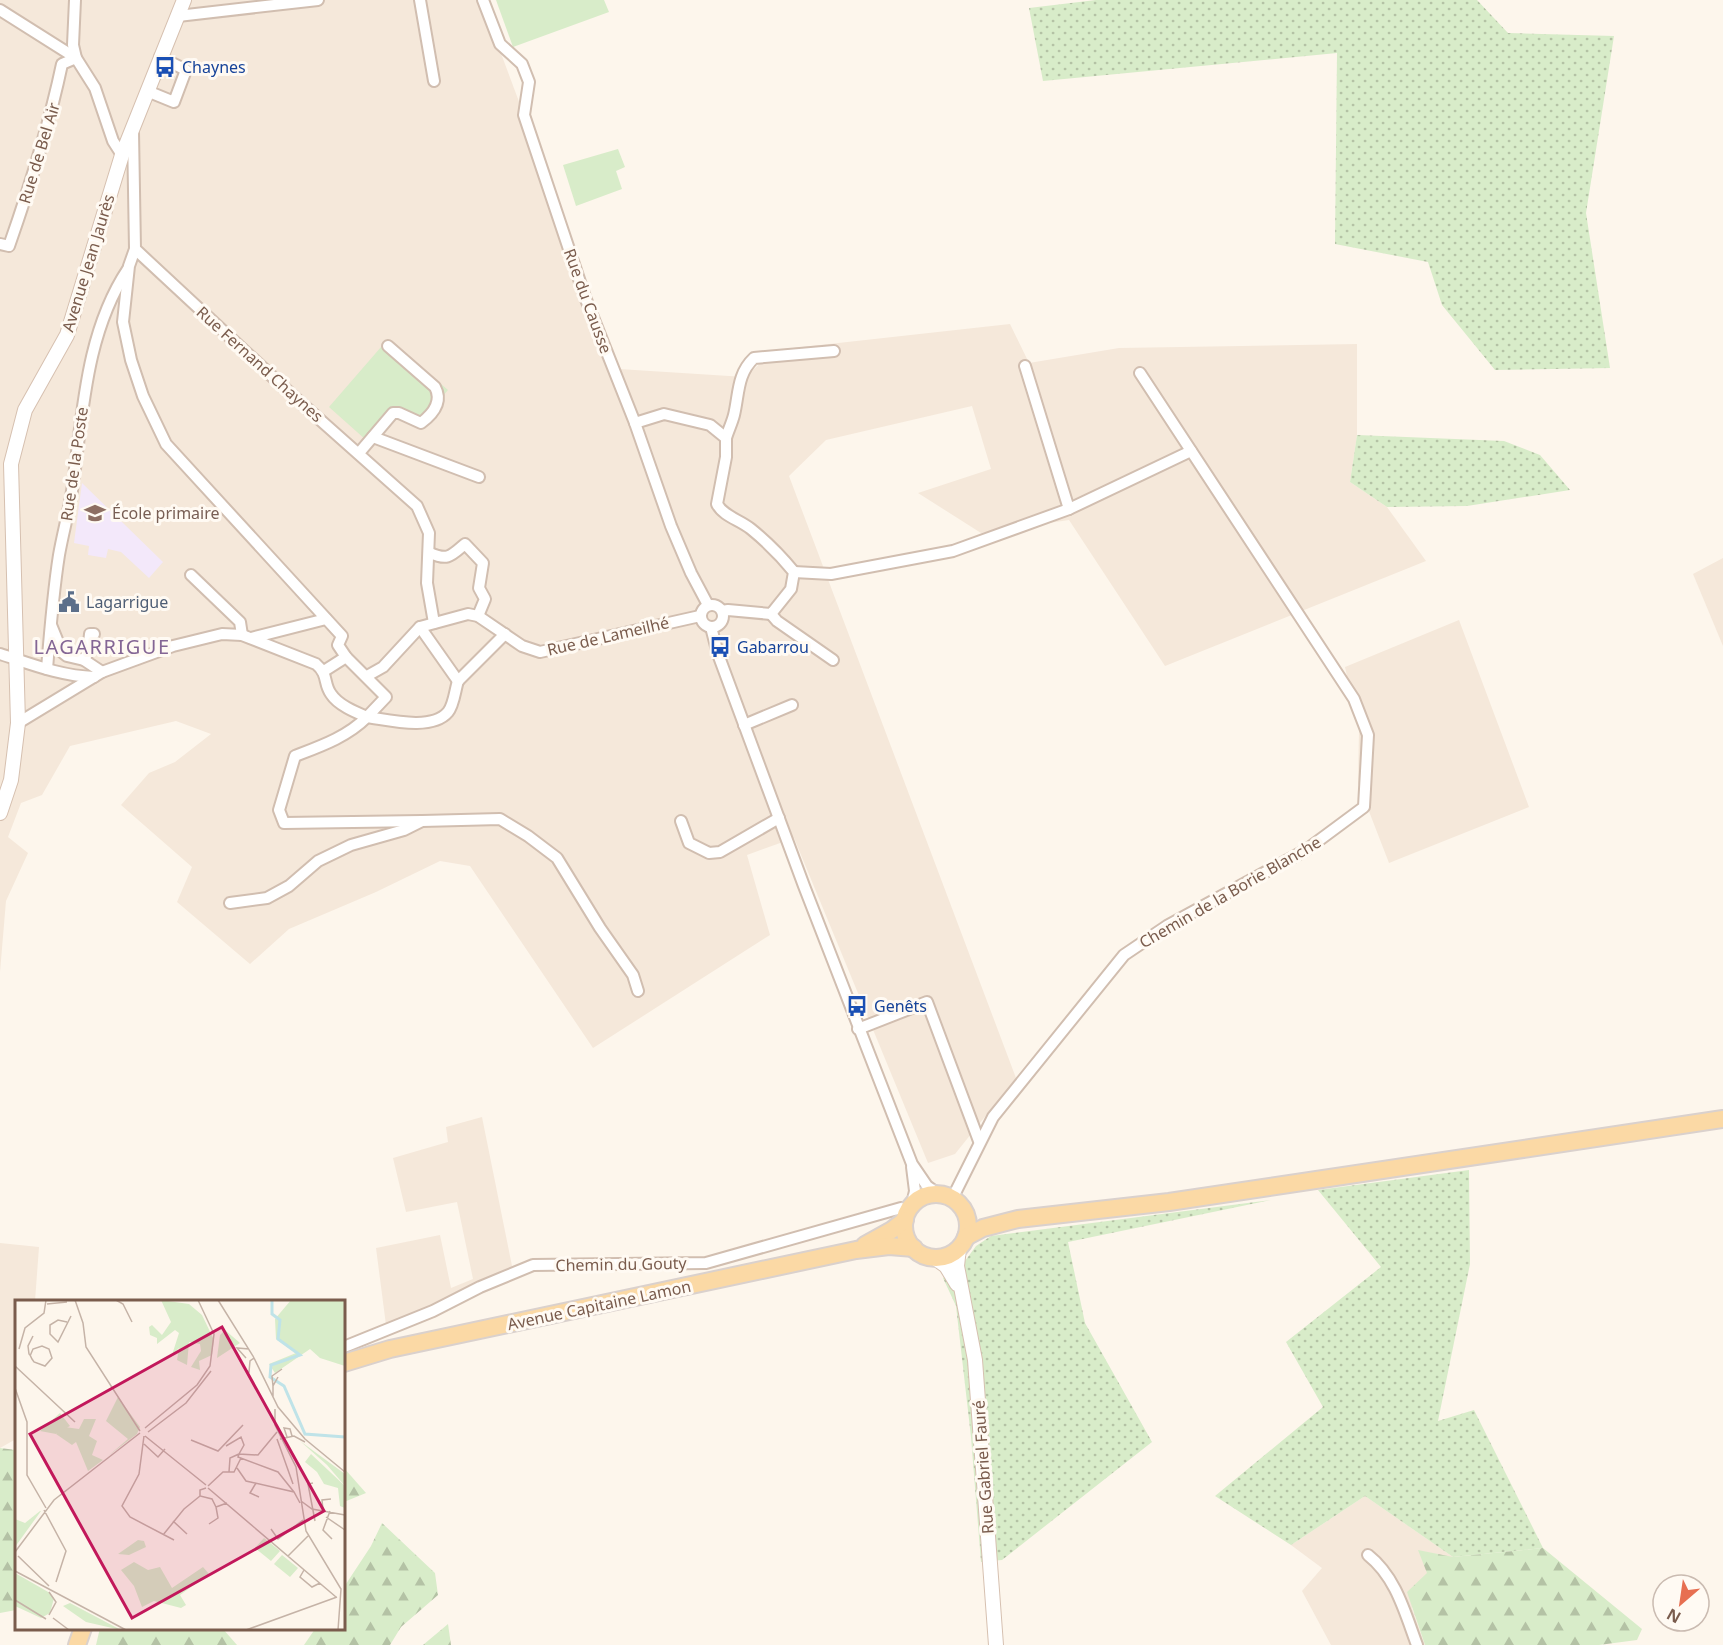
<svg xmlns="http://www.w3.org/2000/svg" width="1723" height="1645" viewBox="0 0 1723 1645" font-family="'Noto Sans',sans-serif">
<defs>
<pattern id="grass-dots" width="8" height="8" patternUnits="userSpaceOnUse" patternTransform="scale(1.5)"><rect width="8" height="8" fill="#d8ecc9"/><path d="M2 2h.1M6 6h.1" fill="none" stroke="#b4c2a5" stroke-width="1.8" stroke-linecap="round"/></pattern>
<pattern id="forest-firs" width="22" height="20" patternUnits="userSpaceOnUse" patternTransform="scale(1.5)"><rect width="22" height="20" fill="#d8ecc9"/><path d="M5 1l3.5 6h-7zM16 11l3.5 6h-7z" fill="#b4c2a5"/></pattern>
</defs>
<rect width="100%" height="100%" fill="#fdf6ec"/>
<g fill="#f5e8da">
<polygon points="0,0 481,0 619,369 745,377 775,350 1010,324 1029,363 1119,348 1357,344 1357,435 1350,482 1387,507 1426,561 1165,666 1069,520 981,533 918,493 991,469 972,406 826,440 789,476 1016,1078 955,1154 928,1163 794,838 747,855 770,935 593,1048 470,866 440,861 376,892 289,929 250,964 177,902 192,867 121,805 149,773 175,762 211,734 176,721 70,746 42,795 21,803 8,837 28,853 6,901 0,972"/>
<polygon points="1723,558 1723,646 1693,574"/>
<polygon points="1459,620 1529,807 1389,863 1358,783 1359,730 1345,667"/>
<polygon points="482,1117 512,1266 433,1307 386,1325 376,1248 440,1235 451,1288 473,1279 457,1202 406,1212 393,1158 448,1142 446,1127"/>
<polygon points="0,1243 39,1247 35,1301 16,1302 16,1439 0,1448"/>
<polygon points="1365,1496 1453,1557 1412,1608 1425,1645 1331,1645 1302,1591 1322,1568 1291,1545"/>
</g>
<polygon fill="#f3e8fa" points="82,483 163,562 149,578 121,552 108,549 106,558 88,555 89,546 74,543"/>
<g fill="url(#grass-dots)">
<polygon points="1096,0 1477,0 1508,33 1614,36 1586,213 1610,368 1495,370 1442,305 1428,262 1335,244 1337,53 1043,81 1029,8"/>
<polygon points="1357,435 1504,441 1540,455 1570,490 1467,506 1387,507 1350,482"/>
<polygon points="1469,1170 1470,1264 1438,1421 1474,1410 1543,1548 1453,1557 1365,1496 1291,1545 1215,1496 1323,1407 1286,1342 1381,1267 1318,1190"/>
<polygon points="1271,1200 1068,1242 1085,1323 1152,1442 1002,1560 981,1562 971,1437 956,1306 943,1278 965,1261 976,1246 991,1236"/>
</g>
<g fill="url(#forest-firs)">
<polygon points="0,1448 16,1450 16,1610 0,1613"/>
<polygon points="344,1468 366,1493 344,1502"/>
<polygon points="382,1523 435,1573 438,1595 401,1627 390,1645 304,1645 315,1629 344,1628 344,1587 371,1546"/>
<polygon points="1543,1548 1642,1629 1637,1640 1599,1645 1425,1645 1407,1592 1427,1573 1418,1550 1453,1557"/>
<polygon points="448,1624 451,1645 423,1645"/>
<polygon points="100,1628 223,1629 237,1645 96,1645"/>
</g>
<g fill="#d8ecc9">
<polygon points="496,0 604,0 609,12 513,47"/>
<polygon points="618,149 625,167 616,171 622,189 576,206 563,165"/>
<polygon points="388,339 448,390 422,420 397,406 366,440 329,407"/>
</g>
<g fill="none" stroke-linecap="round" stroke-linejoin="round">
<defs>
<g id="street">
<polyline points="420,0 434,81"/>
<polyline points="483,0 500,44 522,64 529,82 524,115 585,297 635,423 671,526 691,573 708,605"/>
<polyline points="0,10 76,58 95,88 113,141 122,155"/>
<polyline points="178,16 318,0"/>
<polyline points="147,91 174,102 186,70 160,57"/>
<polyline points="133,132 135,249 291,394 417,506 429,533 427,583 434,623"/>
<path d="M0 244 9 246C30 186 49 126 62 64L76 58 73 45 75 0"/>
<polyline points="135,249 129,266 123,322 131,360 143,396 166,444 342,636 338,645 346,657 386,697 367,717"/>
<polyline points="1025,366 1069,509"/>
<path d="M635 423 664 414 710 425 726 438V457L717 504C723 516 740 520 751 529 767 542 781 556 794 572L791 589 771 614 728 610 722 611"/>
<polyline points="373,437 479,477"/>
<path d="M726 438C728 431 732 423 734 415 739 394 737 374 754 358L834 351"/>
<path d="M359 453 393 413H399L421 423C433 414 443 402 435 387L388 346"/>
<path d="M430 553C448 561 451 556 465 544L483 563 479 588 485 599 478 616"/>
<polyline points="794,572 831,574 953,551 1069,509 1191,451"/>
<polyline points="191,575 240,622 242,635"/>
<circle cx="712" cy="616" r="11"/>
<polyline points="771,614 777,621 833,660"/>
<polyline points="51,625 62,652 67,656 84,660 102,672"/>
<polyline points="420,627 458,681"/>
<polyline points="711,627 718,654 804,886 912,1164 927,1186 938,1194"/>
<polyline points="251,638 326,619"/>
<path d="M0 654C31 664 61 676 94 677"/>
<polyline points="84,660 88,652 90,634 94,634"/>
<path d="M47 669C50 631 53 593 59 555 63 532 70 508 73 484 83 411 86 332 128 269"/>
<polyline points="324,671 346,657"/>
<polyline points="367,676 383,667 420,627 468,614 478,616 522,646 540,652 700,616"/>
<polyline points="458,681 505,634"/>
<path d="M367 717C389 720 432 731 448 712 454 705 455 690 458 681"/>
<path d="M18 723 102 672 173 646 222 634 242 635 316 664C329 675 323 683 331 694 338 705 355 712 367 717 347 737 321 746 295 756L279 810 284 823 422 821"/>
<polyline points="744,725 792,705"/>
<polyline points="681,821 689,843 709,853 720,852 779,818"/>
<polyline points="230,903 267,898 289,886 318,861 351,845 404,830 422,821 500,819 528,836 557,858 600,928 633,975 638,991"/>
<polyline points="858,1029 927,1002 979,1141"/>
<polyline points="912,1167 915,1191 912,1204"/>
<polyline points="952,1199 993,1117 1124,955 1167,926 1306,850 1364,807 1368,735 1354,699 1140,373"/>
<polyline points="344,1347 433,1311 480,1287 533,1265 706,1263 901,1208 908,1211"/>
<path d="M1368 1555C1396 1577 1405 1613 1417 1645"/>
</g>
<g id="secondary">
<polyline points="0,813 11,780 18,723 11,464 25,410 67,335 122,155 184,0"/>
<polyline points="959,1248 957,1266 975,1360 996,1645"/>
<polyline points="935,1258 946,1266 957,1284"/>
</g>
<g id="primary">
<circle cx="936" cy="1226" r="32"/>
<polyline points="966,1237 983,1228 1018,1219 1169,1202 1723,1119"/>
<polyline points="865,1245 892,1230 905,1220"/>
<polyline points="344,1363 390,1349 856,1250 889,1246 914,1248"/>
<polyline points="77,1645 83,1628"/>
</g>
</defs>
<use href="#street" stroke="#d1beb0" stroke-width="14"/>
<use href="#secondary" stroke="#d6c0b0" stroke-width="16"/>
<use href="#primary" stroke="#dad1cd" stroke-width="20"/>
<use href="#street" stroke="#fff" stroke-width="10"/>
<use href="#secondary" stroke="#fff" stroke-width="14"/>
<use href="#primary" stroke="#fbd9a5" stroke-width="16"/>
</g>
<defs>
<symbol id="bus-bare" viewBox="-9 -9 18 18"><path d="M-5-6H5V4H4V6H2V4H-2V6H-4V4H-5ZM-3.5-4V0h7V-4ZM-3.5 1.2v1.5H-2V1.2ZM2 1.2v1.5H3.5V1.2Z" fill="#1a4fb4" stroke="#fffaf3" stroke-width="2.5" paint-order="stroke"/></symbol>
<symbol id="school-bare" viewBox="-9 -9 18 18"><path d="M0-5L7-2L0 1L-7-2ZM-4 1L0 2.5L4 1V4Q0 6-4 4Z" fill="#8d6e63" stroke="#fffaf3" stroke-width="2.5" paint-order="stroke"/></symbol>
<symbol id="civic-bare" viewBox="-9 -9 18 18"><path d="M-.6-6.5H3V-4.5H.6V-3L4-1V1h2V6H-6V1h2V-1L-.6-3ZM-1.2 2.5V6h2.4V2.5Z" fill="#5c6f8a" stroke="#fffaf3" stroke-width="2.5" paint-order="stroke"/></symbol>
</defs>
<g fill-rule="evenodd">
<use href="#bus-bare" x="150" y="52" width="30" height="30"/>
<use href="#school-bare" x="80" y="498" width="30" height="30"/>
<use href="#civic-bare" x="54" y="587" width="30" height="30"/>
<use href="#bus-bare" x="705" y="632" width="30" height="30"/>
<use href="#bus-bare" x="842" y="991" width="30" height="30"/>
</g>
<g text-anchor="middle" dominant-baseline="central" stroke-width="6" stroke-linejoin="round" paint-order="stroke">
<g font-size="16" fill="#164399" stroke="#fffaf3" text-anchor="start">
<text x="182" y="67">Chaynes</text>
<text x="737" y="647">Gabarrou</text>
<text x="874" y="1006">Genêts</text>
</g>
<g font-size="16" fill="#7a5c4d" stroke="#fffaf3">
<text transform="translate(39 153) rotate(-73)">Rue de Bel Air</text>
<text transform="translate(88 263) rotate(-73)">Avenue Jean Jaurès</text>
<text transform="translate(588 301) rotate(70)">Rue du Causse</text>
<text transform="translate(260 364) rotate(42)">Rue Fernand Chaynes</text>
<text transform="translate(74 464) rotate(-82)">Rue de la Poste</text>
<text transform="translate(608 636) rotate(-13)">Rue de Lameilhé</text>
<text transform="translate(1230 892) rotate(-30)">Chemin de la Borie Blanche</text>
<text transform="translate(621 1264) rotate(-1)">Chemin du Gouty</text>
<text transform="translate(599 1305) rotate(-12)">Avenue Capitaine Lamon</text>
<text transform="translate(983 1467) rotate(-94)">Rue Gabriel Fauré</text>
</g>
<g font-size="16" fill="#785e54" stroke="#fffaf3" text-anchor="start">
<text x="112" y="513">École primaire</text>
</g>
<g font-size="16" fill="#4e5e75" stroke="#fffaf3" text-anchor="start">
<text x="86" y="602">Lagarrigue</text>
</g>
<g font-size="20" letter-spacing="1.5" fill="#846695" stroke="#fffaf3">
<text x="102" y="646">LAGARRIGUE</text>
</g>
</g>
<g transform="translate(15 1300)">
<rect width="330" height="330" fill="#fdf6ec"/>
<path d="M103 97 125 127 122 134 93 156 113 139 91 121ZM69 119H81L74 136 82 141 77 155 88 160 73 171 61 142 57 145 41 134 50 127 64 129ZM296 154 330 186V208L325 206 323 188 309 184 302 172 290 162ZM25 211H26L0 247V219L10 223ZM123 240 129 241 131 247 114 255 103 254ZM119 262 133 270 145 267 157 288 188 267 194 274 165 295 171 305 166 308 139 301 127 307 119 286 106 270ZM0 273 35 293 39 298 35 313 26 318 0 306Z" fill="#d8ecc9"/>
<path d="M146 0 174 4 187 15 199 40 197 55 184 61 185 70 176 67 186 51 185 44 174 42 172 65 162 60 164 48 157 55 164 33 160 30 142 44V38L135 35 134 27 137 25 147 35 156 22ZM276 0 330 1V66L305 58 295 49 260 73 254 64 281 53 261 39 260 19ZM210 30 225 43 202 58 205 35ZM45 113 55 126 41 134 25 131ZM285 141 330 174V186L312 165ZM55 303 106 330 71 322 48 306Z" fill="#d8ecc9"/>
<path d="M249 238 265 251 256 261 240 248ZM267 255 283 268 275 277 259 264Z" fill="#d8ecc9"/>
<path fill="none" stroke="#bfe3e8" stroke-width="3" d="M257 0V14L265 20 263 39 285 55 256 65 255 77 269 86 290 134 330 137"/>
<path fill="none" stroke="#c5b3a7" stroke-width="1.5" d="M60 0 68 23 71 47 125 131M101 0 108 4 117 22M203 0 238 56 263 107 290 139 330 172M32 4 52 2M52 22 43 20 35 25V34L43 42 56 16 53 22M4 49 10 28 29 13 31 0M15 56 18 49 27 46 34 49 37 58 30 66 19 62 17 59 15 55 14 54 13 46 18 36M231 58 222 48 234 49M0 66 60 122M231 70 234 72 235 61 239 58M258 86 257 76 267 69M0 88 12 122V175L31 208M258 97V86L263 77M260 109V125L281 167 291 231 326 289 323 330M130 128 182 85 195 66 199 34 183 0M133 132 171 103 196 71M129 136 124 174 107 206 115 217 159 240M130 136 191 185M272 137 269 128 275 129 277 136M262 139 278 184M265 139 279 136 290 142M176 140 203 151 228 125M129 144 143 157 150 149M211 146 226 137 229 145 224 154 243 155 262 132M222 168 231 181 279 192 285 203M214 172 215 158 224 154 223 157 263 172 279 192M241 183 235 193 244 197M298 183 293 184 300 221M193 186 208 172H219L226 158M191 188 185 190V196L197 199 201 207 212 203M193 188 321 297M286 201 297 209 330 215M29 210 51 251 41 282M308 210 307 200 316 199M315 211 308 230 317 239M311 217 330 230M158 221 172 234M194 224 203 218 201 207M256 229 263 239 288 220M148 235 169 209 185 196M0 252 39 200 125 133M3 256 34 286M273 256 293 236M289 270 285 277 297 287 305 283M0 271 111 330M0 300 31 319M34 315 41 302 34 292M38 318 54 330M231 330 322 297"/>
<path fill="#c2185b" fill-opacity="0.15" stroke="#c2185b" stroke-width="3" d="M207 27 309 211 117 318 15 134Z"/>
<rect width="330" height="330" fill="none" stroke="#7a5c4d" stroke-width="3"/>
</g>
<g transform="translate(1681 1603) rotate(209)"><circle r="28" fill="#fffaf3" stroke="#cabbb1" stroke-width="1.5"/>
<path d="M0-4.5L10 22L0 15L-10 22Z" fill="#e76f51"/>
<text y="-9" font-size="16" font-weight="bold" text-anchor="middle" fill="#7a5c4d">N</text>
</g>
</svg>
